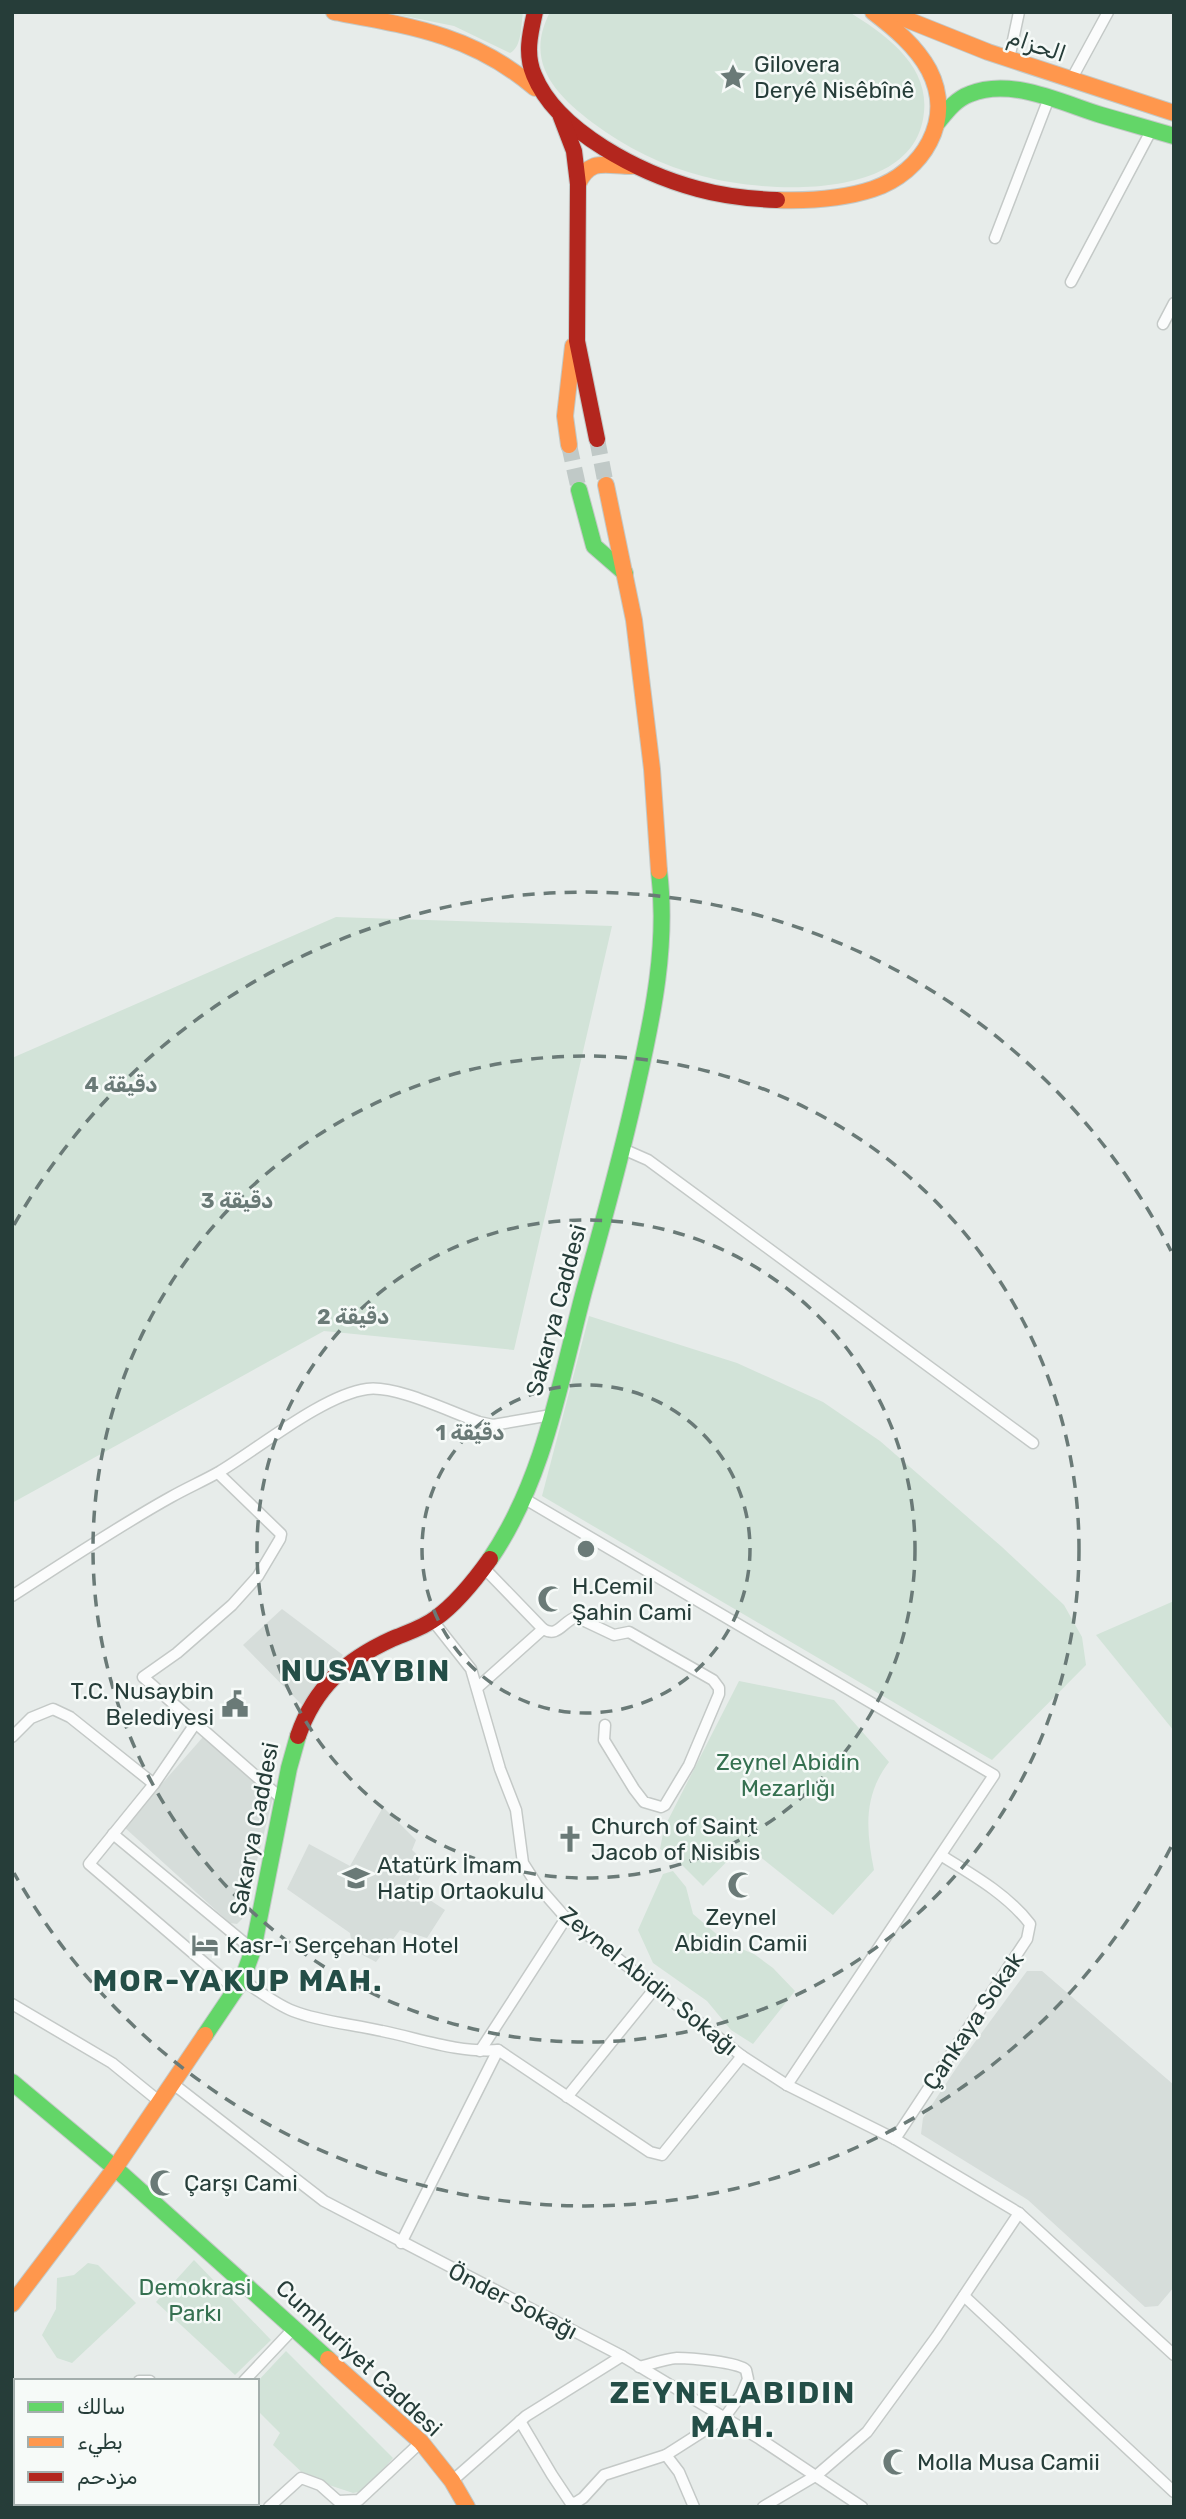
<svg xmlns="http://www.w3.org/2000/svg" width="1186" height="2519" viewBox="0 0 1186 2519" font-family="Rubik,'Noto Sans Arabic',sans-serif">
<rect width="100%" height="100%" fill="#e7ecea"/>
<g fill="#d6ddda">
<polygon points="282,1609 343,1655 305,1708 243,1645"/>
<polygon points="203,1737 273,1798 242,1919 237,1924 230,1923 124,1827"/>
<polygon points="383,1807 416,1840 412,1850 427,1864 413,1889 445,1910 427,1938 400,1930 376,1962 353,1950 350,1933 287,1889 309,1844 350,1866"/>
<polygon points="1027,1971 1042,1971 1174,2085 1174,2287 1158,2306 1145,2307 1028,2200 921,2134 923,2118 961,2061"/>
</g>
<g fill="#d2e3d8">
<path d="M385 12 460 14 523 12C521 25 522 47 510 53L454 26Z"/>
<path d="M550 12H849C885 34 929 65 924 112 916 203 764 193 702 176 663 166 625 147 593 123 555 94 524 62 550 12Z"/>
<polygon points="336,917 612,926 514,1350 324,1331 12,1503 12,1058"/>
<polygon points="589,1316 737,1363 823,1402 880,1441 1002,1547 1064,1605 1082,1637 1086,1665 992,1760 542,1496"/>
<polygon points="1174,1601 1174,1731 1096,1635"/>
<path d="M739 1681 834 1700 889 1762C863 1796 866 1830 874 1870L833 1915 744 1844 703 1886 674 1857 660 1849 664 1828Z"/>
<polygon points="673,1871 686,1887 693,1914 727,1943 754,1954 773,1968 795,1991 753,2044 731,2030 707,2001 653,1963 638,1930 663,1874"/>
<polygon points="194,2260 271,2340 235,2375 156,2302"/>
<polygon points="88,2263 98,2265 136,2303 72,2363 57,2358 42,2335 56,2309 57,2278 74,2275"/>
<polygon points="286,2351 393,2458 364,2491 353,2493 308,2478 273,2445 280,2433 257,2410 257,2382"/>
</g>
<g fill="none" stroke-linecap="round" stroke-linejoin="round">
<g stroke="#c0c9c7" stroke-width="16" stroke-dasharray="16 8" stroke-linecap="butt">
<polyline points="597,439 606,485"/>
<polyline points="569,445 579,490"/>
</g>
<defs>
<g id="street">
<polyline points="1009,59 1019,12"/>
<polyline points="1071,80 1108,12"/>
<polyline points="995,238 1049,98"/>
<polyline points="1071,282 1152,129"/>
<polyline points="1163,324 1174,303"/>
<polyline points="623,1149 648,1160 1033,1443"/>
<polyline points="218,1473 281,1534 280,1539 258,1576 232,1605 177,1653 143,1677 282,1799"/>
<polyline points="525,1499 994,1775 787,2085"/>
<path d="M12 1596C65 1562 117 1527 171 1497 187 1488 203 1481 219 1472 258 1449 323 1395 367 1389 396 1385 450 1412 479 1422L493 1425 551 1415"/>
<polyline points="433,1621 471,1669 500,1769 516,1810 523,1863 537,1885 566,1918 742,2056 787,2085 895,2139 1019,2213 1174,2355"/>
<path d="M543 1629C558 1638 562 1622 576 1617L614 1635 629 1632 713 1680 719 1688V1694L689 1765 665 1805 661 1807 644 1802 634 1789 604 1740 605 1725"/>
<polyline points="477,1688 543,1629 484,1568"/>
<polyline points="195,1724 154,1784 89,1864 236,1990"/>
<polyline points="12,1737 31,1718 53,1709 70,1717 154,1784"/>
<polyline points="113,1834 253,1950"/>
<path d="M242 1980C258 1990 275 2004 293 2011 321 2022 352 2024 382 2031 421 2039 458 2053 498 2050L650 2152 662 2155 742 2056"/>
<polyline points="12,2004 112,2063 160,2102"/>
<polyline points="480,2051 566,1918"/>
<polyline points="172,2083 324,2201 622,2356 760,2439 862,2507"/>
<polyline points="567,2097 656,1987"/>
<path d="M895 2139 1027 1939 1030 1924C1008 1895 973 1875 942 1856"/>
<polyline points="401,2243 498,2050"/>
<polyline points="964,2296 1174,2492"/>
<polyline points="139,2381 150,2381"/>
<polyline points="244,2381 294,2328"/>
<path d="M520 2421 552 2475 570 2502 575 2503 583 2498 604 2475 666 2455 724 2418 741 2395 748 2379 746 2370C738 2362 690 2358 677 2358 665 2359 651 2364 639 2367"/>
<polyline points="666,2455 679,2472 694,2507"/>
<polyline points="452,2481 526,2416 622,2356"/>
<polyline points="219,2503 223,2507"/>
<polyline points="25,2507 28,2503"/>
<polyline points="154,2507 156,2503"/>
<polyline points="269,2507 301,2478 320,2485 338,2501 359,2500 421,2442"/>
<polyline points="763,2507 817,2475 867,2432 937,2336 1019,2213"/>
</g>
<g id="fast">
<path d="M938 122C947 111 956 99 970 94 1011 77 1062 103 1101 115 1125 122 1150 129 1174 136"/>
<polyline points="579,490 594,546 625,573"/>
<path d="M490 1559C544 1480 560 1382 584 1291 603 1223 622 1155 637 1086 653 1016 668 943 659 871"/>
<polyline points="205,2035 242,1980 253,1950 289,1768 298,1736"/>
<polyline points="12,2082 115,2168 328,2359"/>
</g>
<g id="slow">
<path d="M334 12C411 26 473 35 535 88"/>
<polyline points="888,12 988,52 1174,113"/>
<path d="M578 184C590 157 606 166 632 166"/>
<path d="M777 200C809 201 843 199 873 189 923 172 955 120 929 70 916 46 894 28 873 12"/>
<polyline points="569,445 565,416 573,346"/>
<polyline points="606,485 634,620 652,769 659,871"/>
<polyline points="12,2304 115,2168 205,2035"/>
<polyline points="328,2359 421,2442 452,2481 467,2507"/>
</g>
<g id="jam">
<path d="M535 12C530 34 525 54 534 75 557 132 642 174 698 189 723 196 751 199 777 200"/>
<polyline points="561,117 574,151 578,184 577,341 597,439"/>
<path d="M298 1736C315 1687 346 1660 392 1639 406 1633 423 1628 436 1618 457 1603 475 1580 490 1559"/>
</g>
</defs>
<use href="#street" stroke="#c4c9c7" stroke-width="13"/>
<use href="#fast" stroke="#c3c9c7" stroke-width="18"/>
<use href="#slow" stroke="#c3c9c7" stroke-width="18"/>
<use href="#jam" stroke="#c3c9c7" stroke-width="18"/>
<use href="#street" stroke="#fbfcfc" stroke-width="10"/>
<use href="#fast" stroke="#63d668" stroke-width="16"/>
<use href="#slow" stroke="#ff974d" stroke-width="16"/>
<use href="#jam" stroke="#b3261e" stroke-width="16"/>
</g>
<g fill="none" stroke="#6a7a77" stroke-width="3.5" stroke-dasharray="12 9">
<circle cx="586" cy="1549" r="164"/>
<circle cx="586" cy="1549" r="329"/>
<circle cx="586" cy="1549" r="493"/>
<path d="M1171 1847A657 657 0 0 1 14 1873M14 1225A657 657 0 0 1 1171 1251"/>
</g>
<defs>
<symbol id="sight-bare" viewBox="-9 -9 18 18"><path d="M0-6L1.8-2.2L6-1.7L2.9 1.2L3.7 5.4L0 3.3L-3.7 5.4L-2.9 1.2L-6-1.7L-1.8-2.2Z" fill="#6a7a77" stroke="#f6faf8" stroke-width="2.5" paint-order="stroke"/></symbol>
<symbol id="mosque-bare" viewBox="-9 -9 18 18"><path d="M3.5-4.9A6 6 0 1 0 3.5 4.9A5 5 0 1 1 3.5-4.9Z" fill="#6a7a77" stroke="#f6faf8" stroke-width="2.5" paint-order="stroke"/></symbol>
<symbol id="civic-bare" viewBox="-9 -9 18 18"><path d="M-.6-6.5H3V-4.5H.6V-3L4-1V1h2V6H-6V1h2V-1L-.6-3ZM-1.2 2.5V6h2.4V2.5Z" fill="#6a7a77" stroke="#f6faf8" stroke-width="2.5" paint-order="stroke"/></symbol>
<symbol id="church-bare" viewBox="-9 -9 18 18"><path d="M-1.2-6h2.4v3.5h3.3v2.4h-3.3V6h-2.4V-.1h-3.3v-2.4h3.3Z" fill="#6a7a77" stroke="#f6faf8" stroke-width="2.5" paint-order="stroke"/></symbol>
<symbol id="school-bare" viewBox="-9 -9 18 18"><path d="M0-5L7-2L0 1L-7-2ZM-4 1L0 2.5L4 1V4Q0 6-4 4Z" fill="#6a7a77" stroke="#f6faf8" stroke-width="2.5" paint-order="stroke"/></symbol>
<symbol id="hotel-bare" viewBox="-9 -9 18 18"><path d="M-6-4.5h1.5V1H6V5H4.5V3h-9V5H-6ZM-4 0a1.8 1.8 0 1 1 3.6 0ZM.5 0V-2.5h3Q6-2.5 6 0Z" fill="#6a7a77" stroke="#f6faf8" stroke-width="2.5" paint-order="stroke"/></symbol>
</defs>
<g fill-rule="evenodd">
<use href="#sight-bare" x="714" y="58" width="38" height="38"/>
<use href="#mosque-bare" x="532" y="1580" width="38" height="38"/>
<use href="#civic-bare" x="216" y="1685" width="38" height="38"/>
<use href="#church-bare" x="551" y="1820" width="38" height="38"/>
<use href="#school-bare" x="337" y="1859" width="38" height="38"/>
<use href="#mosque-bare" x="722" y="1866" width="38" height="38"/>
<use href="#hotel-bare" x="186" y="1926" width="38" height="38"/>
<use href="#mosque-bare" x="144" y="2164" width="38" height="38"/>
<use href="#mosque-bare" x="877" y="2443" width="38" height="38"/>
</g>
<g text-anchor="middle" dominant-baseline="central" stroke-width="5" stroke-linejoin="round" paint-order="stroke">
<g font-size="23" fill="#263d39" stroke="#f6faf8">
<text transform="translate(1037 45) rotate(19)">الحزام</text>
<text transform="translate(556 1310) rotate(-75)">Sakarya Caddesi</text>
<text transform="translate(254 1829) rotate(-79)">Sakarya Caddesi</text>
<text transform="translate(649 1981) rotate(39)">Zeynel Abidin Sokağı</text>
<text transform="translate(973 2021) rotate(-56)">Çankaya Sokak</text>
<text transform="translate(513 2301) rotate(27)">Önder Sokağı</text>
<text transform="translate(359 2358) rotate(43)">Cumhuriyet Caddesi</text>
</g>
<g font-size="23" fill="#263d39" stroke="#f6faf8" text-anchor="start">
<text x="754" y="64">Gilovera<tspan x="754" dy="26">Deryê Nisêbînê</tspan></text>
<text x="572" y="1586">H.Cemil<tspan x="572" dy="26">Şahin Cami</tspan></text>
<text x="214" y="1691" text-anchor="end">T.C. Nusaybin<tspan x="214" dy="26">Belediyesi</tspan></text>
<text x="591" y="1826">Church of Saint<tspan x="591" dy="26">Jacob of Nisibis</tspan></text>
<text x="377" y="1865">Atatürk İmam<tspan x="377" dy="26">Hatip Ortaokulu</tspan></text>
<text x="741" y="1917" text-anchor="middle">Zeynel<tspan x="741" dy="26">Abidin Camii</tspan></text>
<text x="226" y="1945">Kasr-ı Serçehan Hotel</text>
<text x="184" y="2183">Çarşı Cami</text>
<text x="917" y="2462">Molla Musa Camii</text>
</g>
<g font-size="23" fill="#357050" stroke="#f6faf8">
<text x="788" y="1762">Zeynel Abidin<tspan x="788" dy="26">Mezarlığı</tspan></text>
<text x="195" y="2287">Demokrasi<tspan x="195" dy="26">Parkı</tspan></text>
</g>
<g font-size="30" font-weight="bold" letter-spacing="2" fill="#244e47" stroke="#f6faf8">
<text x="366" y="1671">NUSAYBIN</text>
<text x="238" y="1981">MOR-YAKUP MAH.</text>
<text x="733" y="2393">ZEYNELABIDIN<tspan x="733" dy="34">MAH.</tspan></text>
</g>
</g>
<circle cx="586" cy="1549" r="10" fill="#6a7a77" stroke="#f6faf8" stroke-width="3.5"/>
<g font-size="21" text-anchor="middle" font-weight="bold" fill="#6a7a77" stroke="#f6faf8" stroke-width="5" stroke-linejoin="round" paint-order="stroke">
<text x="121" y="1092">4 دقيقة</text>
<text x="237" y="1208">3 دقيقة</text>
<text x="353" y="1324">2 دقيقة</text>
<text x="470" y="1440">1 دقيقة</text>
</g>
<rect width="1186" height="2519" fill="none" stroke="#263d39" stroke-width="28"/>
<rect x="14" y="2379" width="245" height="126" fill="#f6faf8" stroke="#a3aeac" stroke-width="2"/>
<rect x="28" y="2402" width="35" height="10" fill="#63d668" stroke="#a3aeac" stroke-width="2"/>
<text x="77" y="2414" font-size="21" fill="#263d39">سالك</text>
<rect x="28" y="2437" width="35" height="10" fill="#ff974d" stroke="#a3aeac" stroke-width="2"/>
<text x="77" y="2449" font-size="21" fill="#263d39">بطيء</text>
<rect x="28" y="2472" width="35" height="10" fill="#b3261e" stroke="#a3aeac" stroke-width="2"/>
<text x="77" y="2484" font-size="21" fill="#263d39">مزدحم</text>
</svg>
